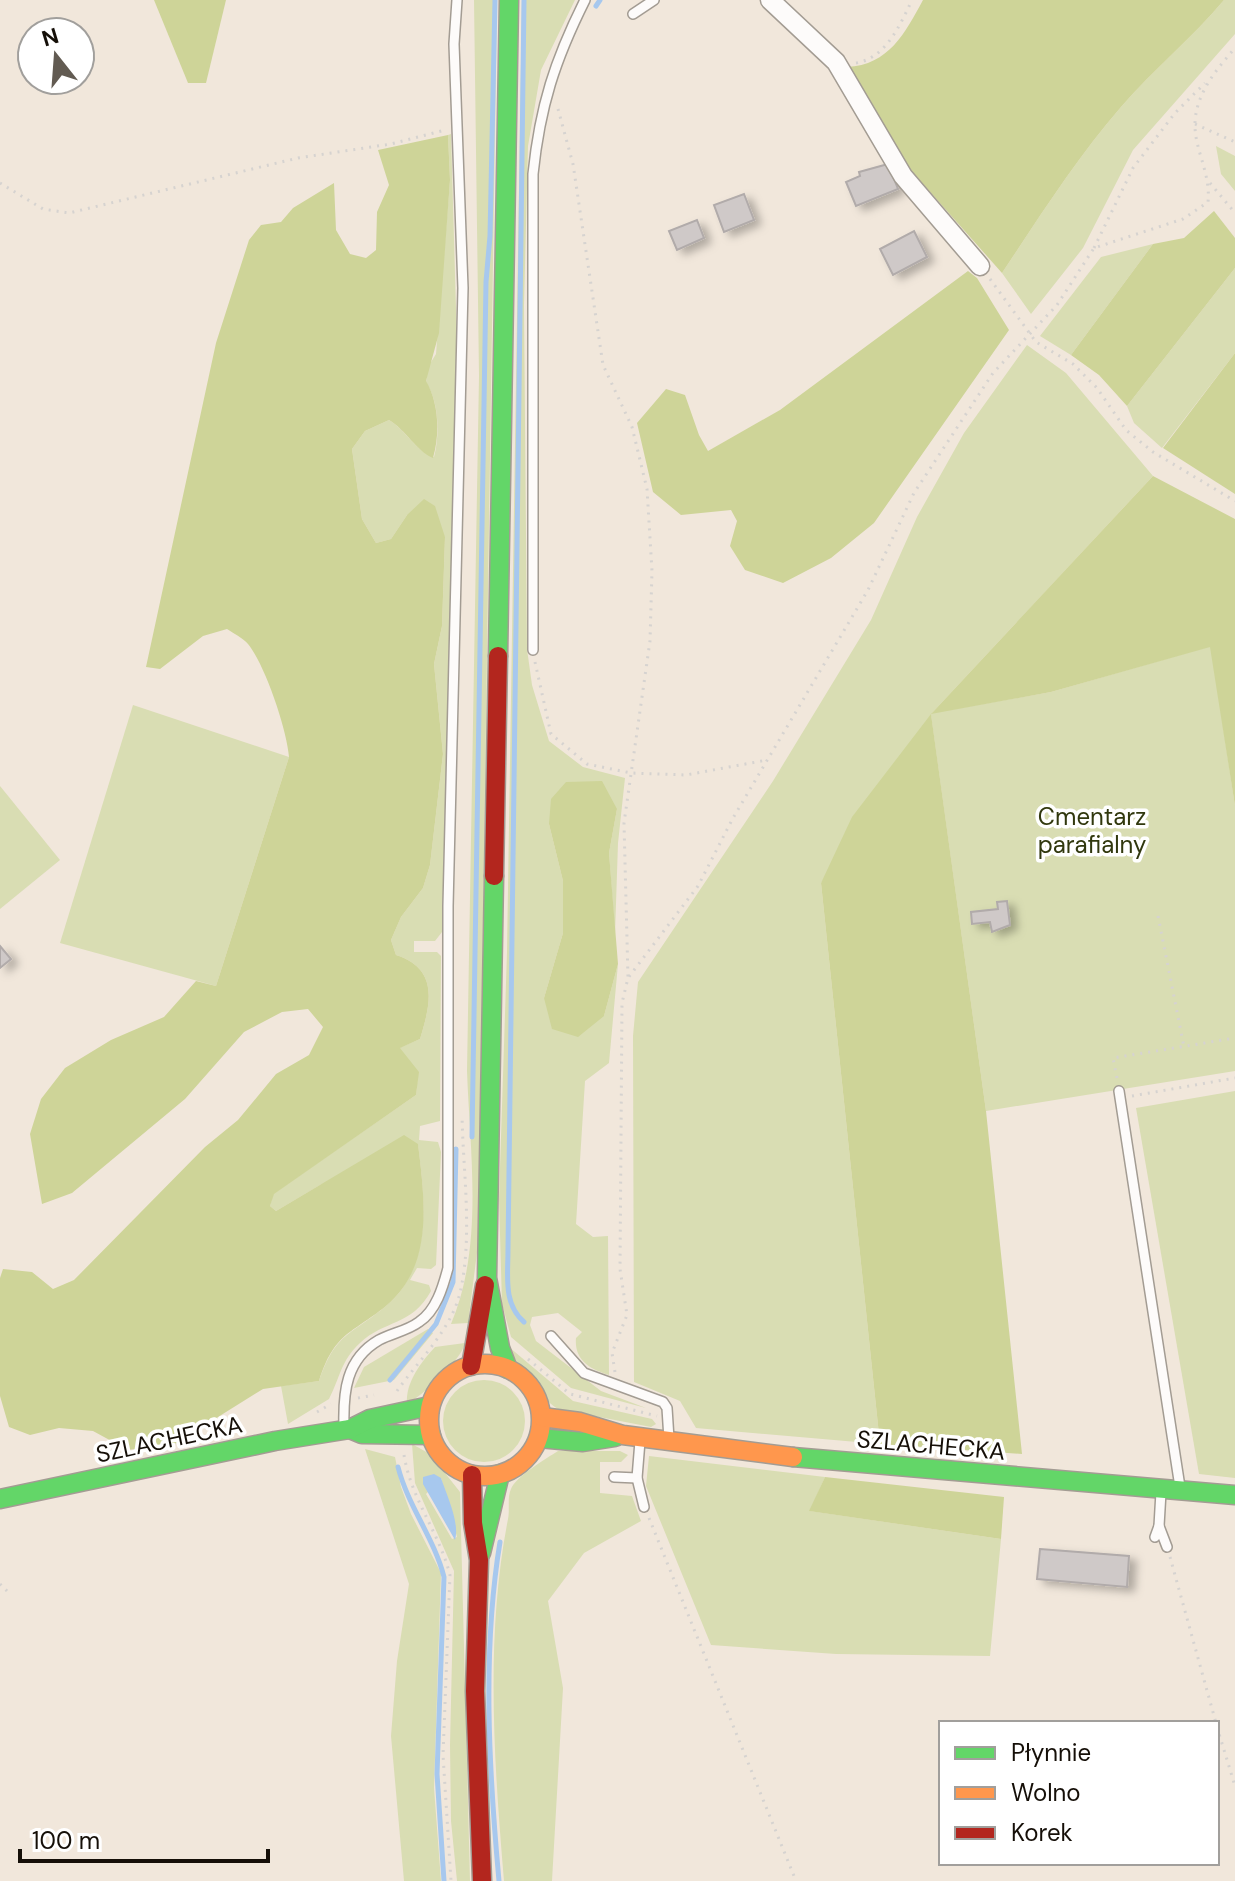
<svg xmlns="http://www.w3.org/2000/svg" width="1235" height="1881" viewBox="0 0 1235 1881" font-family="'DM Sans',sans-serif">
<defs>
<filter id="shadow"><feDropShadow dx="7" dy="4.5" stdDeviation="4" flood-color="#0004"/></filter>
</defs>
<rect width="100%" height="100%" fill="#f1e7db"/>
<g fill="#d9ddb3" fill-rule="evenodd">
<path d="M474 0H497L478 1245 468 1323 451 1324C484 1246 470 1154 467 1071L479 376Z"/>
<path d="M522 0H575L541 70 528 146 524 305 527 649 532 685 549 741 583 767 625 778 618 843 615 934 609 853 617 809 549 824 563 881V933L544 998 604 1016 618 964 609 1063 585 1081 576 1224 593 1237 608 1236 609 1375C590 1369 574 1360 576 1338L582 1332 558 1313 532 1317 530 1325 536 1341 601 1391 646 1408 571 1388 511 1337 502 1304 499 1199 507 952Z"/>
<path d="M1224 0H1235V34L1133 150 1083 248 1031 314 1002 273C1040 216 1076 159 1121 107 1154 69 1192 38 1224 0Z"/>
<path d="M451 134 457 344 442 932 435 941H414V952H437L441 956 440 1121 420 1126 419 1140 438 1142 441 1152 436 1265 431 1269 417 1268 410 1280 429 1285 431 1291C412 1326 384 1320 360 1343 341 1360 340 1378 329 1399L288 1424 281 1386 319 1381C336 1332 350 1336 386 1306 433 1267 425 1199 418 1145L320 1185 276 1211 270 1206 273 1194 416 1095 418 1072 399 1048 420 1039C431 1003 439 969 396 955L391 940 401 917 423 888 430 865 443 754 434 664 442 626 445 537 407 515 391 539 376 543 362 519 352 449 365 431 389 420C406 430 416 452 434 457 440 434 439 402 426 382L428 367 436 354 450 180 448 135Z"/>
<polygon points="1216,146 1235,156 1235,191 1221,174"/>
<polygon points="1153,244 1071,355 1040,336 1101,257"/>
<polygon points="1235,268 1235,353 1162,448 1134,423 1127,406"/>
<polygon points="1027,345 1066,373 1153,476 932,713 1051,692 1211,646 1235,806 1235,1071 986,1111 931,715 821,883 880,1444 696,1428 680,1401 634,1382 633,1036 638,982 773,781 871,620 917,517 964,433"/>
<polygon points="133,705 289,757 216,986 60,943"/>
<polygon points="0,786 60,860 0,909"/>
<polygon points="1235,1091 1235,1478 1199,1474 1136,1108"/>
<polygon points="428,1329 433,1333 394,1380 354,1388 364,1367"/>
<path d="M465 1343C461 1361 423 1395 407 1404 405 1383 421 1362 435 1347Z"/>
<path d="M509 1347 573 1401 652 1419 656 1424 651 1427 558 1409C538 1396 519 1368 509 1347Z"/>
<circle cx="484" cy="1421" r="41"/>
<path d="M412 1444 430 1454 460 1492 470 1881H457L451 1821 450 1745 454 1571 415 1483ZM441 1478 457 1537 452 1539 426 1494Z"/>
<polygon points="365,1449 395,1457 401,1487 411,1514 441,1573 434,1788 441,1881 404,1881 391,1736 397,1661 409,1584"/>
<path d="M558 1451H620L628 1455 621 1462H600V1493L632 1496 641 1521 584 1553 548 1601 563 1688 552 1881H504C494 1762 485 1636 508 1519 510 1510 507 1497 511 1489 515 1477 547 1458 558 1451Z"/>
<polygon points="649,1456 825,1477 810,1511 1001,1539 990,1656 836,1654 711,1645 646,1486"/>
</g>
<g fill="#ced498">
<polygon points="154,0 226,0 206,83 188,83"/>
<path d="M923 0H1224C1192 38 1154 69 1121 107 1076 159 1040 216 1002 273L907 166 847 67C889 65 905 33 923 0Z"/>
<path d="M448 135 450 180 439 333 426 381C439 403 440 434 433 458 416 451 406 430 389 420L365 431 352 449 362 519 376 543 391 539 407 515 424 499 435 506 445 537 442 626 434 664 443 754 430 865 423 888 401 917 391 940 396 955C439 969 431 1003 420 1039L400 1048 419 1072 416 1095 274 1194 270 1206 276 1211 404 1135 418 1144C425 1201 434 1266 386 1306 350 1335 335 1332 319 1381L263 1389 218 1417 185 1442 128 1450 93 1431 59 1428 30 1435 9 1427 0 1396V1278L3 1269 32 1272 53 1289 74 1280 205 1147 238 1120 276 1074 309 1055 323 1027 308 1009 282 1012 244 1032 185 1099 72 1193 42 1204 30 1134 41 1099 65 1068 111 1040 164 1017 196 981 216 986 289 757C287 730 265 665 248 644 243 638 233 633 227 629L203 636 160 669 146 667 216 343 249 240 261 225 281 222 293 208 334 183 336 230 350 254 366 258 376 250 377 212 389 185 378 150Z"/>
<polygon points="1214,211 1235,238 1235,268 1127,406 1099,375 1071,355 1153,244 1184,238"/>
<polygon points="968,271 977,278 1009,330 874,523 831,558 783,583 745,570 730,546 737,521 731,510 681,515 653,492 637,423 666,389 685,395 699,435 708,451 780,410"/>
<polygon points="1235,353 1235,494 1163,448"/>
<polygon points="1153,476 1235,519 1235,806 1210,647 1051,692 931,714 986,1111 1022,1454 880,1444 821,883 852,817 931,714"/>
<polygon points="602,781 617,809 609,853 618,964 604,1016 578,1037 552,1029 544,998 563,933 563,881 549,824 551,799 566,782"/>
<polygon points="825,1477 1004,1497 1001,1539 809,1511"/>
</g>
<path fill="#a7c8ee" d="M434 1474 441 1478C447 1496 460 1523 455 1540L423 1484V1477Z"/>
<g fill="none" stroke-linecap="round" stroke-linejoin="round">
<g stroke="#a7c8ee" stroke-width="5">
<path d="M524 0 508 1250C508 1276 503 1304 524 1322"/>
<polyline points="596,6 600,0"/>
<polyline points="472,1137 486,282 490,236 495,0"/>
<polyline points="390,1380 436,1324 453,1282 456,1149"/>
<path d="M398 1467C408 1506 434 1538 444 1577L437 1774 444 1881"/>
<path d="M499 1881C489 1771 482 1651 500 1542"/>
</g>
</g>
<g fill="#cfc9c8" stroke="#b1abaa" stroke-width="2" filter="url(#shadow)">
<polygon points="888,164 898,189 856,206 846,182 860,176 859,172"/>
<polygon points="744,194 754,220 724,232 714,205"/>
<polygon points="697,220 704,238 677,250 669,231"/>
<polygon points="914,231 927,257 893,275 880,249"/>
<polygon points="1007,901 1010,925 992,932 990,922 972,924 971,912 998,909 997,902"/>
<polygon points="0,946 11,959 0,968"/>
<polygon points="1040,1549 1129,1556 1127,1587 1037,1579"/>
</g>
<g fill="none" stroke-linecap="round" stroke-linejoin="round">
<defs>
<g id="lane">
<polyline points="633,14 654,0"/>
<path d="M533 650V174C540 106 555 60 585 0"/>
<polyline points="1119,1091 1180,1487"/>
<polyline points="551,1336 584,1373 663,1402 667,1408 669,1439"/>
<path d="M344 1426C343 1392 346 1359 379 1340 392 1333 407 1331 419 1322 436 1311 443 1287 448 1268V906L463 288 454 44 457 0"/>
<polyline points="640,1441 637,1478 644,1507"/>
<polyline points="614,1477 637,1478"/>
<polyline points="1159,1526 1167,1547"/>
<polyline points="1155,1537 1159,1526 1161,1492"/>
</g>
<polyline id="street" points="770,0 836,62 903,176 980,266"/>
<g id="fast">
<polyline points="498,656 509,0"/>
<polyline points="494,876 487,1278 500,1348 508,1369"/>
<polyline points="350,1429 362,1434 431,1435"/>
<polyline points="539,1438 583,1442 615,1437"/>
<polyline points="793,1457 1235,1495"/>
<polyline points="0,1499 275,1441 350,1429 370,1419 430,1406"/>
<polyline points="481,1553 500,1474"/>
</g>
<g id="slow">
<circle cx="485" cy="1420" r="56"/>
<polyline points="542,1417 580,1422 623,1435 793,1457"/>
</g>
<g id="jam">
<polyline points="494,876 498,656"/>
<polyline points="471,1366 485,1285"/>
<polyline points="472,1475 473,1523 479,1560 475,1691 482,1881"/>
</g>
</defs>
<use href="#lane" stroke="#a39c93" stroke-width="12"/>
<use href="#street" stroke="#a39c93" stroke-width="21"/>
<use href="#fast" stroke="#a39c93" stroke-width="21"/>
<use href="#slow" stroke="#a39c93" stroke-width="21"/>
<use href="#jam" stroke="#a39c93" stroke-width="21"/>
<g stroke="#d6d3d0" stroke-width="3" stroke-dasharray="2 6" stroke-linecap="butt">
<path d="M856 63C886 58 900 25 912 0"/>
<polyline points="558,109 573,164 603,365 632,427 647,489 652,571 650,641 624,823 628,978"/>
<polyline points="1195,124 1235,142"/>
<polyline points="0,183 43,209 69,213 298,158 391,144 445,130"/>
<polyline points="1210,183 1235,213"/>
<polyline points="1094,248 1133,168 1175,113 1205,83"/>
<polyline points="990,279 1036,342 1073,364 1097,388 1126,430 1153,452 1235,501"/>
<polyline points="535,662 551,734 587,764 631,773 686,775 767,760"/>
<polyline points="1158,916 1184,1047"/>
<polyline points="1117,1078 1113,1058 1235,1038"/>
<polyline points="1132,1096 1235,1078"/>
<polyline points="528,1359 570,1394 657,1416"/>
<path d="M615 1372 612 1353 627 1315 620 1269 622 1003 628 978 698 886 733 818 868 590 914 493 993 373 1057 305 1094 248 1183 219 1208 202C1211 173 1194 149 1195 123 1196 93 1217 69 1235 48"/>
<path d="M397 1391C418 1361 451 1330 460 1293 473 1237 463 1172 462 1115"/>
<polyline points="358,1398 374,1395"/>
<polyline points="317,1412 331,1404"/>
<path d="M404 1455C411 1499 439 1532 450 1575L443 1755 451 1881"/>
<polyline points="649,1518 796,1881"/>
<polyline points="1170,1557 1216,1723"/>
<polyline points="0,1584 7,1591"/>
<polyline points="1217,1727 1235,1786"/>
</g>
<use href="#lane" stroke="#fdfbfa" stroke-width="9"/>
<use href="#street" stroke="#fdfbfa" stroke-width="18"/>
<use href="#fast" stroke="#63d668" stroke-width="18"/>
<use href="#slow" stroke="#ff974d" stroke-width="18"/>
<use href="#jam" stroke="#b3261e" stroke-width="18"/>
</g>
<g text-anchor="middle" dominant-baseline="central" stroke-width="7" stroke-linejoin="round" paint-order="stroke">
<g font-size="24" fill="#31380e" stroke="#fff">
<text x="1092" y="816">Cmentarz<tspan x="1092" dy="28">parafialny</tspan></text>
</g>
<g font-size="24" fill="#150f08" stroke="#fff">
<text transform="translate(169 1439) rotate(-12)">SZLACHECKA</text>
<text transform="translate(931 1445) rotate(5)">SZLACHECKA</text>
</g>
</g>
<rect x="939" y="1721" width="280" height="144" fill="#ffffff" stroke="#a19f9c" stroke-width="2"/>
<rect x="955" y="1747" width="40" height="12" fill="#63d668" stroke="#a19f9c" stroke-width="2"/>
<text x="1011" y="1761" font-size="24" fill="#150f08">Płynnie</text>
<rect x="955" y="1787" width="40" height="12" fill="#ff974d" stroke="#a19f9c" stroke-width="2"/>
<text x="1011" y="1801" font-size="24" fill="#150f08">Wolno</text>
<rect x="955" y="1827" width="40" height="12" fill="#b3261e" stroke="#a19f9c" stroke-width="2"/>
<text x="1011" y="1841" font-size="24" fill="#150f08">Korek</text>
<g transform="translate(56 56) rotate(343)"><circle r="38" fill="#ffffff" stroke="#a19f9c" stroke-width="2"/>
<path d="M0-6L14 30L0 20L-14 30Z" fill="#625b52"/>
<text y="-12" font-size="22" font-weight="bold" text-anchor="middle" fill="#150f08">N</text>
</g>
<path d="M20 1849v12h248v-12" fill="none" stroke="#150f08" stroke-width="4"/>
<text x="32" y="1849" font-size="24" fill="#150f08" stroke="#ffffff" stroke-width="6" paint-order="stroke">100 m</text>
</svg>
